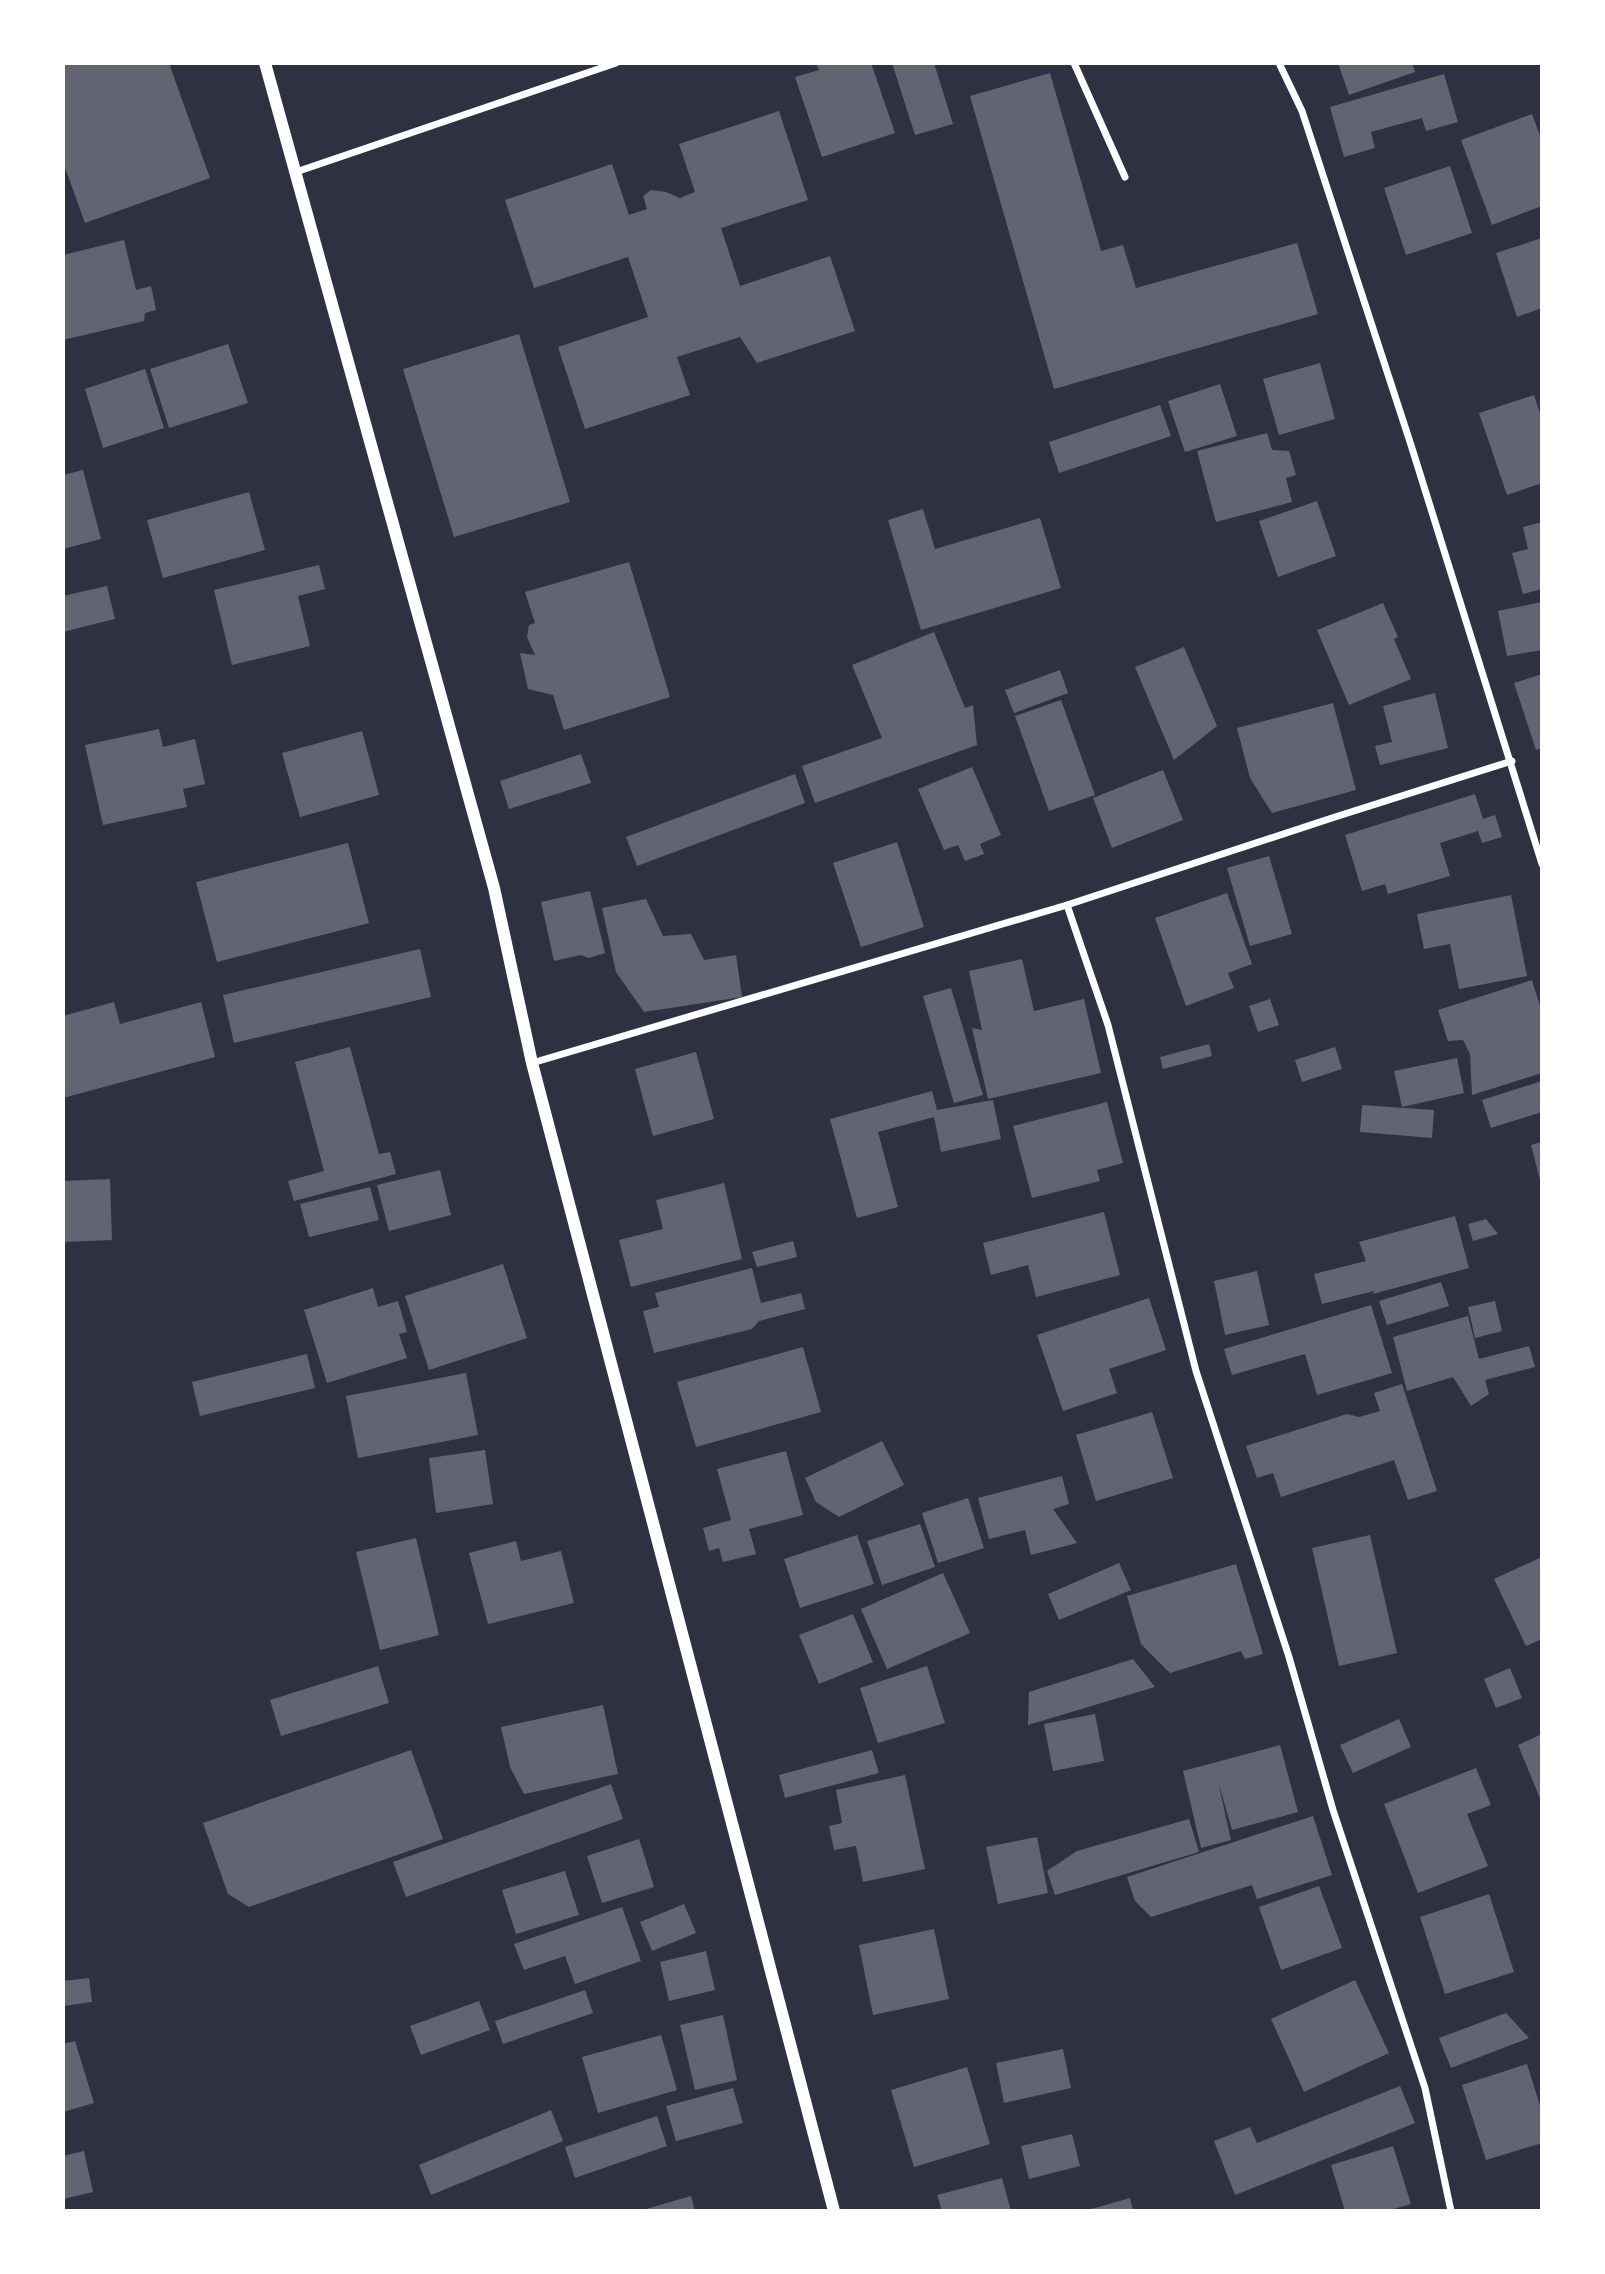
<svg xmlns="http://www.w3.org/2000/svg" width="1605" height="2274" viewBox="0 0 1605 2274" font-family="'Times New Roman',serif">
<rect width="100%" height="100%" fill="#2d3142"/>
<g fill="#626471">
<polygon points="63,63 169,63 210,178 85,223 63,162"/>
<polygon points="816,63 871,63 895,133 822,157 795,77 819,70"/>
<polygon points="892,63 934,63 953,124 915,135"/>
<polygon points="1338,63 1412,63 1415,72 1349,95"/>
<polygon points="1050,73 1101,251 1123,245 1136,288 1297,243 1318,314 1054,389 970,96"/>
<polygon points="1444,74 1458,122 1426,131 1422,118 1371,132 1375,148 1344,157 1330,107"/>
<polygon points="779,111 808,200 721,228 740,286 830,256 855,331 757,363 740,337 677,357 690,395 585,429 558,347 648,317 628,257 534,288 505,200 612,164 629,215 647,209 643,196 651,190 666,192 680,198 695,192 679,144"/>
<polygon points="1532,114 1542,141 1542,206 1492,225 1461,140"/>
<polygon points="1450,166 1472,233 1406,255 1384,188"/>
<polygon points="1542,238 1542,308 1517,317 1496,253"/>
<polygon points="124,240 136,290 151,286 156,310 145,313 144,321 63,340 63,255"/>
<polygon points="519,334 570,502 454,537 403,369"/>
<polygon points="228,344 248,403 169,428 150,369"/>
<polygon points="1320,363 1335,419 1279,435 1263,379"/>
<polygon points="145,369 164,428 103,448 85,389"/>
<polygon points="1220,384 1237,436 1185,452 1168,401"/>
<polygon points="1534,395 1542,419 1542,483 1507,495 1479,413"/>
<polygon points="1160,405 1171,436 1059,473 1049,442"/>
<polygon points="1267,433 1272,450 1289,451 1296,475 1286,478 1292,502 1216,522 1197,451"/>
<polygon points="83,470 101,539 63,549 63,475"/>
<polygon points="249,492 265,550 163,578 147,520"/>
<polygon points="1317,501 1336,556 1278,577 1259,521"/>
<polygon points="923,509 935,549 1040,518 1061,588 921,630 888,520"/>
<polygon points="1542,522 1542,589 1523,594 1512,553 1528,549 1523,527"/>
<polygon points="629,562 670,697 564,730 553,695 528,689 520,653 535,655 527,637 529,625 535,623 525,592"/>
<polygon points="319,565 325,589 298,596 310,646 232,665 214,590"/>
<polygon points="107,586 115,619 63,632 63,596"/>
<polygon points="1542,602 1542,650 1507,656 1498,611"/>
<polygon points="1383,603 1398,637 1394,639 1411,679 1349,705 1317,630"/>
<polygon points="934,632 965,708 973,705 977,745 815,803 802,766 882,738 852,665"/>
<polygon points="1184,647 1217,726 1174,760 1135,667"/>
<polygon points="1060,670 1068,693 1014,713 1005,690"/>
<polygon points="1542,674 1542,748 1536,750 1514,683"/>
<polygon points="1435,693 1448,748 1380,765 1375,746 1392,742 1383,706"/>
<polygon points="1061,700 1095,795 1049,811 1015,716"/>
<polygon points="1333,703 1356,790 1272,813 1250,778 1237,728"/>
<polygon points="159,729 163,747 195,739 205,784 183,789 187,807 103,825 85,745"/>
<polygon points="362,731 379,795 300,817 282,753"/>
<polygon points="581,754 591,783 509,809 500,781"/>
<polygon points="972,767 1001,835 980,844 984,854 965,861 958,845 944,850 918,789"/>
<polygon points="1163,770 1183,820 1112,848 1093,798"/>
<polygon points="795,774 805,803 637,866 626,837"/>
<polygon points="1475,794 1483,819 1495,815 1502,837 1482,843 1478,831 1440,843 1450,876 1388,894 1385,884 1362,891 1345,835"/>
<polygon points="897,842 924,927 861,947 833,863"/>
<polygon points="348,843 369,923 217,962 196,882"/>
<polygon points="1269,856 1292,934 1250,946 1227,868"/>
<polygon points="590,891 605,953 589,958 581,955 554,961 541,902"/>
<polygon points="1227,893 1252,964 1228,973 1234,988 1186,1006 1155,918"/>
<polygon points="1511,895 1527,976 1459,989 1450,944 1424,949 1417,914"/>
<polygon points="646,899 663,936 691,934 704,960 736,955 742,997 644,1012 616,972 602,908"/>
<polygon points="420,949 431,997 234,1043 223,995"/>
<polygon points="1022,959 1034,1011 1084,999 1101,1073 988,1099 972,1028 982,1030 969,971"/>
<polygon points="1532,980 1542,1013 1542,1073 1472,1095 1470,1054 1463,1040 1448,1041 1438,1010"/>
<polygon points="951,988 983,1095 954,1103 923,996"/>
<polygon points="1270,999 1279,1025 1258,1032 1249,1006"/>
<polygon points="114,1002 120,1024 201,1002 215,1057 63,1098 63,1016"/>
<polygon points="1209,1044 1212,1056 1163,1069 1160,1057"/>
<polygon points="350,1047 379,1154 390,1152 396,1174 294,1201 288,1181 324,1171 295,1062"/>
<polygon points="1335,1047 1342,1069 1302,1082 1295,1060"/>
<polygon points="696,1052 714,1119 653,1136 635,1069"/>
<polygon points="1457,1058 1464,1093 1402,1107 1394,1071"/>
<polygon points="1542,1081 1542,1112 1491,1128 1482,1100"/>
<polygon points="932,1091 937,1110 993,1100 1001,1139 941,1152 934,1117 878,1132 898,1207 857,1218 830,1119"/>
<polygon points="1107,1102 1123,1163 1097,1170 1100,1181 1032,1198 1013,1126"/>
<polygon points="1362,1105 1434,1110 1432,1138 1360,1132"/>
<polygon points="1542,1142 1542,1184 1541,1184 1531,1145"/>
<polygon points="440,1170 451,1215 389,1231 377,1185"/>
<polygon points="110,1179 112,1240 63,1242 63,1181"/>
<polygon points="724,1183 742,1259 631,1287 619,1240 663,1229 656,1200"/>
<polygon points="370,1187 379,1220 309,1237 300,1204"/>
<polygon points="1104,1212 1120,1275 1036,1297 1028,1265 991,1275 983,1243"/>
<polygon points="1455,1216 1469,1268 1373,1294 1374,1291 1322,1304 1314,1274 1366,1261 1359,1242"/>
<polygon points="1486,1219 1498,1234 1473,1241 1468,1224"/>
<polygon points="793,1241 797,1257 757,1267 752,1252"/>
<polygon points="503,1264 527,1338 429,1370 405,1296"/>
<polygon points="752,1268 761,1303 801,1293 805,1309 759,1321 752,1329 654,1353 643,1311 659,1307 655,1293"/>
<polygon points="1257,1271 1269,1325 1225,1335 1214,1281"/>
<polygon points="1441,1282 1449,1306 1387,1325 1379,1301"/>
<polygon points="373,1288 378,1307 398,1301 407,1332 399,1334 407,1358 327,1383 304,1310"/>
<polygon points="1149,1298 1166,1350 1109,1369 1117,1393 1063,1411 1037,1335"/>
<polygon points="1495,1301 1502,1331 1475,1338 1468,1307"/>
<polygon points="1371,1305 1392,1373 1317,1395 1305,1354 1232,1375 1224,1349"/>
<polygon points="1468,1316 1479,1359 1529,1346 1535,1367 1485,1380 1489,1394 1471,1406 1453,1377 1407,1391 1393,1337"/>
<polygon points="803,1347 821,1412 696,1447 677,1382"/>
<polygon points="307,1354 315,1388 200,1416 192,1382"/>
<polygon points="466,1373 478,1435 358,1458 346,1396"/>
<polygon points="1402,1384 1437,1491 1408,1500 1394,1460 1281,1497 1273,1473 1257,1478 1246,1446 1347,1414 1359,1417 1380,1411 1374,1393"/>
<polygon points="1152,1412 1173,1478 1096,1501 1076,1435"/>
<polygon points="882,1441 904,1485 839,1517 816,1502 805,1478"/>
<polygon points="485,1450 493,1504 436,1513 429,1458"/>
<polygon points="786,1451 803,1515 749,1529 756,1554 723,1562 719,1548 709,1551 703,1528 731,1520 717,1469"/>
<polygon points="1062,1476 1069,1504 1053,1509 1077,1543 1031,1555 1025,1530 989,1539 978,1498"/>
<polygon points="968,1498 984,1548 938,1563 922,1513"/>
<polygon points="920,1524 935,1567 882,1585 867,1541"/>
<polygon points="857,1535 874,1584 800,1608 784,1559"/>
<polygon points="1370,1535 1397,1653 1339,1666 1312,1548"/>
<polygon points="416,1538 439,1635 380,1650 356,1552"/>
<polygon points="516,1541 521,1561 561,1551 574,1603 488,1624 469,1553"/>
<polygon points="1542,1557 1542,1639 1526,1646 1494,1579"/>
<polygon points="1119,1563 1131,1590 1059,1620 1048,1594"/>
<polygon points="1236,1564 1263,1654 1245,1659 1241,1651 1170,1673 1141,1644 1127,1596"/>
<polygon points="943,1573 970,1633 887,1669 861,1609"/>
<polygon points="853,1614 873,1662 819,1684 799,1635"/>
<polygon points="1133,1659 1155,1687 1028,1725 1029,1692"/>
<polygon points="378,1666 389,1703 281,1736 270,1700"/>
<polygon points="927,1666 945,1723 878,1743 860,1688"/>
<polygon points="1510,1668 1522,1698 1496,1708 1484,1679"/>
<polygon points="603,1705 618,1774 524,1794 510,1767 501,1727"/>
<polygon points="1095,1714 1104,1761 1053,1771 1044,1724"/>
<polygon points="1399,1719 1411,1747 1353,1773 1340,1745"/>
<polygon points="1542,1734 1542,1803 1518,1745"/>
<polygon points="1280,1745 1298,1812 1232,1830 1218,1781 1231,1840 1201,1848 1183,1771"/>
<polygon points="411,1750 443,1839 249,1907 228,1894 203,1823"/>
<polygon points="872,1750 879,1773 785,1798 779,1775"/>
<polygon points="1476,1768 1491,1805 1467,1814 1488,1866 1418,1893 1384,1804"/>
<polygon points="905,1775 925,1869 863,1882 856,1846 834,1850 829,1826 842,1823 836,1790"/>
<polygon points="611,1784 623,1819 406,1897 393,1862"/>
<polygon points="1313,1816 1332,1875 1257,1899 1252,1885 1151,1917 1135,1901 1127,1877"/>
<polygon points="1189,1819 1199,1852 1055,1895 1047,1871 1077,1851"/>
<polygon points="1037,1837 1048,1893 998,1904 986,1847"/>
<polygon points="639,1839 654,1887 602,1903 587,1856"/>
<polygon points="565,1871 579,1915 516,1934 502,1890"/>
<polygon points="1319,1886 1342,1948 1281,1970 1259,1907"/>
<polygon points="1489,1894 1514,1972 1445,1994 1420,1917"/>
<polygon points="684,1904 696,1933 652,1951 640,1922"/>
<polygon points="622,1907 641,1961 575,1984 565,1956 524,1970 514,1944"/>
<polygon points="934,1929 949,1999 873,2015 859,1945"/>
<polygon points="706,1951 715,1990 669,2001 660,1962"/>
<polygon points="89,1978 92,2002 63,2006 63,1981"/>
<polygon points="1355,1980 1389,2053 1304,2092 1271,2019"/>
<polygon points="585,1990 593,2013 503,2044 495,2021"/>
<polygon points="479,2001 490,2030 421,2055 410,2026"/>
<polygon points="1506,2013 1529,2038 1451,2068 1439,2038"/>
<polygon points="723,2015 737,2080 695,2090 680,2025"/>
<polygon points="661,2035 677,2090 598,2113 582,2057"/>
<polygon points="75,2041 94,2103 63,2112 63,2044"/>
<polygon points="1063,2049 1071,2088 1004,2103 996,2063"/>
<polygon points="1527,2064 1542,2112 1542,2143 1486,2160 1462,2085"/>
<polygon points="967,2067 990,2144 914,2167 891,2090"/>
<polygon points="1400,2086 1415,2123 1235,2195 1214,2141 1250,2127 1257,2143"/>
<polygon points="733,2088 743,2123 676,2141 666,2106"/>
<polygon points="551,2110 563,2141 431,2195 419,2165"/>
<polygon points="657,2116 667,2146 575,2178 565,2147"/>
<polygon points="1072,2134 1080,2166 1029,2179 1021,2146"/>
<polygon points="1393,2146 1411,2204 1387,2211 1345,2211 1331,2165"/>
<polygon points="84,2151 93,2192 63,2199 63,2156"/>
<polygon points="1002,2178 1011,2211 942,2211 937,2195"/>
<polygon points="691,2196 695,2211 643,2211 643,2210"/>
<polygon points="1130,2198 1133,2211 1088,2211 1088,2210"/>
</g>
<g fill="none" stroke-linecap="round" stroke-linejoin="round">
<g stroke="#fff" stroke-width="7">
<polyline points="1074,63 1125,177"/>
<polyline points="1279,63 1302,111 1411,445 1542,864"/>
<polyline points="296,172 616,63"/>
<polyline points="1067,905 1108,1025 1196,1371 1289,1657 1333,1810 1425,2088 1451,2211"/>
<polyline points="532,1063 1067,905 1335,817 1512,761"/>
</g>
<polyline stroke="#fff" stroke-width="12" points="265,63 494,888 532,1063 834,2211"/>
</g>
<rect width="1605" height="2274" fill="none" stroke="#ffffff" stroke-width="130"/>
</svg>
